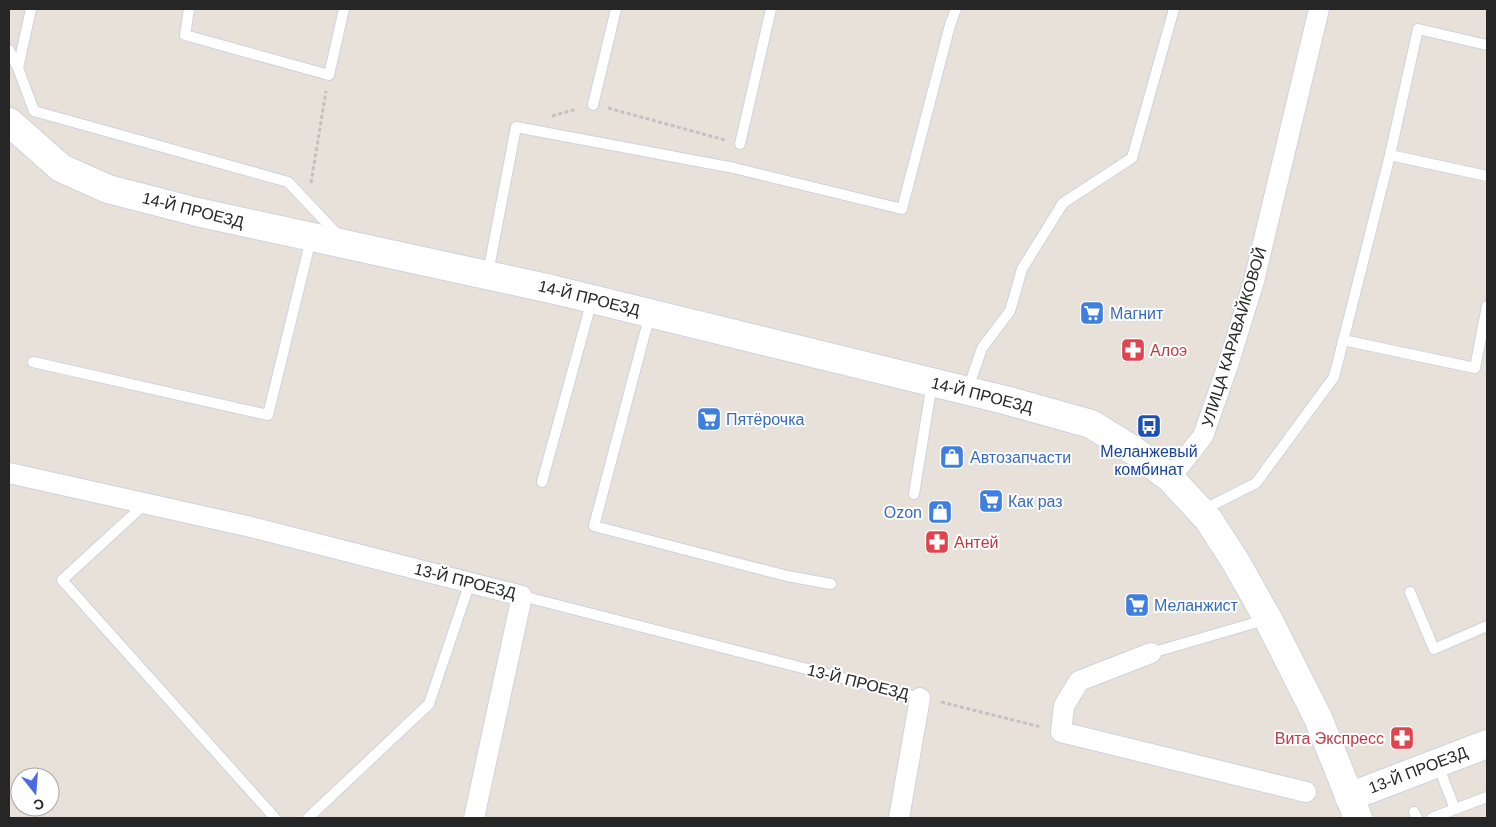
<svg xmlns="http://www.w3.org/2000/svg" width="1496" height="827" viewBox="0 0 1496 827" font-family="Helvetica,sans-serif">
<rect width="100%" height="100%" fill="#e8e1d9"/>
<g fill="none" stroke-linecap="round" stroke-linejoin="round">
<defs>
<g id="lane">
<polyline points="189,9 185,35 329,75 344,9"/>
<polyline points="9,50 18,68 34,111 288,182 339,236"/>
<polyline points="18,68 31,9"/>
<polyline points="593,105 616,9"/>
<polyline points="740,144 771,9"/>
<polyline points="1390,155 1487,176"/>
<polyline points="488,273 516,127 734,168 902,209 950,25 956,9"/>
<polyline points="650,314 594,526 787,576 831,584"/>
<polyline points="1343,340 1475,368 1487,306"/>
<polyline points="33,362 268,415 311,239"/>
<polyline points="968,389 982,348 1010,311 1022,269 1063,203 1132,158 1174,9"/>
<polyline points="542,482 592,300"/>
<polyline points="914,494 932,383"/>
<polyline points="146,503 62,580 275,818"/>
<polyline points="1201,511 1256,483 1334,377 1390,155 1418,29 1487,45"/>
<polyline points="1410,592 1434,649 1487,626"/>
<polyline points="522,596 920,698"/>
<polyline points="1151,653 1268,619"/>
<polyline points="1437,763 1455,809 1487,797"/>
<polyline points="1414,812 1417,818"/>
<polyline points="308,818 429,704 470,582"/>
<polyline points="1432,818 1455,809"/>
</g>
<g id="street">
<polyline points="9,473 251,527 522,596 474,818"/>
<polyline points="1170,478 1203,436 1227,368 1254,281 1319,9"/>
<polyline points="1151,653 1079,681 1064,706 1061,732 1306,792"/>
<polyline points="899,818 920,698"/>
</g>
<g id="secondary">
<polyline points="9,122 61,168 108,189 197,212 551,289 1005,400 1091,424 1133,450 1170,478 1208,519 1234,559 1268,619 1318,718 1358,818"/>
<polyline points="1349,797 1487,744"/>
</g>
</defs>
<use href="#lane" stroke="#cfd2de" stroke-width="12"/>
<use href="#street" stroke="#cfd2de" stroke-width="22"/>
<use href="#secondary" stroke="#cfd2de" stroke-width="30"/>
<g stroke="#c2c2c2" stroke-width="3" stroke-dasharray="4 2.5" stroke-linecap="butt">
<polyline points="608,108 725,140"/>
<polyline points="552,116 577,109"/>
<polyline points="311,183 326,91"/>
<polyline points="941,702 1041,727"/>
</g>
<use href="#lane" stroke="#fff" stroke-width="10"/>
<use href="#street" stroke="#fff" stroke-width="20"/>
<use href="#secondary" stroke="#fff" stroke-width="28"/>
</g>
<defs>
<symbol id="supermarket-square" viewBox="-11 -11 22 22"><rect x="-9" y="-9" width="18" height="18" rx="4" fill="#3f7fe0" stroke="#fff"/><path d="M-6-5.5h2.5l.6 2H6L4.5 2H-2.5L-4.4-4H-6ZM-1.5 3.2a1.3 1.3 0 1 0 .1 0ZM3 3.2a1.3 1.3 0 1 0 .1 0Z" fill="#fff"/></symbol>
<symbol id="pharmacy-square" viewBox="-11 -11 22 22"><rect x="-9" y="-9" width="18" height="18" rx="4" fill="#e0444e" stroke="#fff"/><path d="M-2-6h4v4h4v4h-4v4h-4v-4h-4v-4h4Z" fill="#fff"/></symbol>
<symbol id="bus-square" viewBox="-11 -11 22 22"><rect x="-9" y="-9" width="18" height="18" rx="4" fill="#1a4fb4" stroke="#fff"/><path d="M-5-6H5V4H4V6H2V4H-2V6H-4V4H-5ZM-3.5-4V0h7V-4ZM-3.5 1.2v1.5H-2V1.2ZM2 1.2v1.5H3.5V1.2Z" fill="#fff"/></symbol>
<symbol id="shop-square" viewBox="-11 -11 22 22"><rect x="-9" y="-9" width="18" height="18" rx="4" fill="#3f7fe0" stroke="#fff"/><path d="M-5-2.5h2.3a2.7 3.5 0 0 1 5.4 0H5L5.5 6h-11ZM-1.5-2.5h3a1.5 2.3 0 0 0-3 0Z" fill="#fff"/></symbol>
</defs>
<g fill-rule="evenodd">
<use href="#supermarket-square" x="1078" y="299" width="28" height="28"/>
<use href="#pharmacy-square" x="1119" y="336" width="28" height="28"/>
<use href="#supermarket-square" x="695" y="405" width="28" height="28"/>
<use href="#bus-square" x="1135" y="412" width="28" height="28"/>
<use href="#shop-square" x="938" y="443" width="28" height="28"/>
<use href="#supermarket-square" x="977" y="487" width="28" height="28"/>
<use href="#shop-square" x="926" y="498" width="28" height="28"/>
<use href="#pharmacy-square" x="923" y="528" width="28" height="28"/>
<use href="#supermarket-square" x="1123" y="591" width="28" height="28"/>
<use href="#pharmacy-square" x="1388" y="724" width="28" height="28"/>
</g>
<g text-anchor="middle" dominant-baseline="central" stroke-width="4" stroke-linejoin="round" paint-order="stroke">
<g font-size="16" fill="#262626" stroke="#fff">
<text transform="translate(193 210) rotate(14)">14-Й ПРОЕЗД</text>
<text transform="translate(589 298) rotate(14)">14-Й ПРОЕЗД</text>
<text transform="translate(1234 337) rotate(-73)">УЛИЦА КАРАВАЙКОВОЙ</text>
<text transform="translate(982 395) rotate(14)">14-Й ПРОЕЗД</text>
<text transform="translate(465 581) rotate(14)">13-Й ПРОЕЗД</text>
<text transform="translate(858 682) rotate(14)">13-Й ПРОЕЗД</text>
<text transform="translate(1418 770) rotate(-21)">13-Й ПРОЕЗД</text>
</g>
<g font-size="16" fill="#366cbe" stroke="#fff" text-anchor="start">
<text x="1110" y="313">Магнит</text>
<text x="726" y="419">Пятёрочка</text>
<text x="970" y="457">Автозапчасти</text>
<text x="1008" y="501">Как раз</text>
<text x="922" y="512" text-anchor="end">Ozon</text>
<text x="1154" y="605">Меланжист</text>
</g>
<g font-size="16" fill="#be3a42" stroke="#fff" text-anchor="start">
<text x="1150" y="350">Алоэ</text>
<text x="954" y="542">Антей</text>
<text x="1384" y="738" text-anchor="end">Вита Экспресс</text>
</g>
<g font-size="16" fill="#164399" stroke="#fff">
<text x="1149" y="451">Меланжевый<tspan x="1149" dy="18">комбинат</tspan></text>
</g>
</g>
<rect width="1496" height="827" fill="none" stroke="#262626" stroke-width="20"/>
<g transform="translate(35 792) rotate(163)"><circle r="24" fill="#ffffff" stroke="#a8a8a8"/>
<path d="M0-4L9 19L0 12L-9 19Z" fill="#4a6be4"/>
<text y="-8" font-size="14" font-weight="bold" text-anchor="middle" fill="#262626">С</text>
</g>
</svg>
